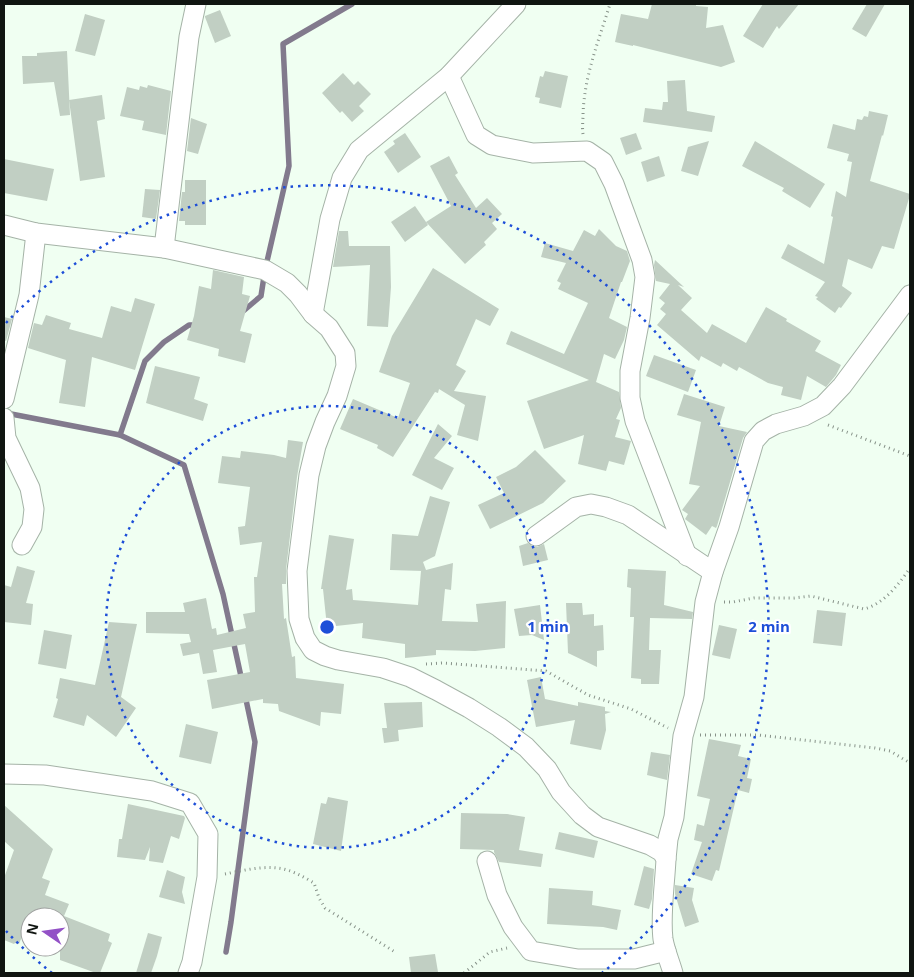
<svg xmlns="http://www.w3.org/2000/svg" width="914" height="977" viewBox="0 0 914 977" font-family="'Open Sans',sans-serif">
<rect width="100%" height="100%" fill="#f0fff2"/>
<g fill="none" stroke-linecap="round" stroke-linejoin="round">
<g stroke="#827a8d" stroke-width="5.5">
<polyline points="241,313 261,296 265,270 289,166 283,44 352,4"/>
<polyline points="6,413 120,435 184,465 223,594 242,681"/>
<polyline points="120,435 145,361 164,342 189,325 199,325"/>
<polyline points="226,952 231,922 255,742 245,695"/>
</g>
</g>
<g fill="#c1cfc3">
<polygon points="652,4 696,4 696,6 708,7 706,28 723,25 735,62 721,67 633,45 633,46 615,42 621,14 648,19"/>
<polygon points="763,4 799,4 779,29 777,26 763,48 743,36"/>
<polygon points="867,4 885,4 866,37 852,29"/>
<polygon points="220,10 231,36 215,43 205,17 205,16"/>
<polygon points="85,14 105,20 95,56 75,51"/>
<polygon points="67,51 70,115 60,116 54,82 23,84 22,56 37,56 37,53"/>
<polygon points="545,71 568,76 561,108 539,103 540,98 535,97 540,76 543,77"/>
<polygon points="343,73 354,85 358,81 371,94 359,106 364,111 352,122 342,111 340,113 322,93"/>
<polygon points="685,80 687,111 715,116 712,132 643,122 645,108 662,110 663,102 668,102 667,81"/>
<polygon points="148,85 171,91 166,135 142,130 144,121 120,116 127,87 139,90 140,86 147,88"/>
<polygon points="102,95 105,119 97,121 105,177 80,181 69,100"/>
<polygon points="869,111 888,115 883,136 882,135 870,181 910,194 910,195 894,249 882,246 872,269 848,259 842,286 852,293 841,308 839,307 835,313 816,299 818,297 815,296 825,282 781,258 788,244 824,264 833,217 831,216 836,191 846,197 852,162 847,161 849,154 827,148 833,124 855,130 857,119 862,120 864,116 868,117"/>
<polygon points="191,118 207,124 198,154 187,151"/>
<polygon points="405,133 421,157 398,173 384,152 395,144 393,141"/>
<polygon points="636,133 642,149 626,155 620,138"/>
<polygon points="709,141 698,176 681,171 688,147"/>
<polygon points="755,141 825,184 810,208 782,191 784,188 742,166"/>
<polygon points="449,156 458,173 455,175 476,208 487,198 502,214 492,223 497,229 484,242 486,245 465,264 426,222 428,225 405,242 391,222 415,206 426,222 451,206 430,166"/>
<polygon points="659,156 665,176 647,182 641,162"/>
<polygon points="4,159 54,169 47,201 4,193"/>
<polygon points="185,180 206,180 206,225 185,225 185,221 179,221 182,192 185,192"/>
<polygon points="145,189 160,190 156,219 142,217"/>
<polygon points="599,229 616,246 627,251 630,261 622,282 621,282 609,318 627,327 624,340 615,359 604,354 596,382 619,392 621,408 616,419 620,420 615,437 631,441 624,465 609,461 606,471 578,464 584,435 544,449 527,401 589,380 506,344 511,331 564,354 588,303 558,289 561,283 557,281 566,263 541,257 545,243 573,251 584,230 595,236"/>
<polygon points="339,231 348,231 349,246 390,246 391,287 388,327 367,326 370,265 333,267"/>
<polygon points="655,260 684,287 678,285 692,298 681,310 707,333 712,324 746,343 766,307 787,319 786,321 821,341 815,351 841,365 836,375 826,387 807,376 801,400 781,395 783,387 768,383 739,367 737,371 723,363 721,367 701,356 699,361 657,325 666,314 660,309 665,303 659,298 670,284 656,281 654,265"/>
<polygon points="433,268 499,309 490,326 476,319 456,365 466,371 454,391 486,396 478,441 457,435 465,405 439,389 438,393 435,392 393,457 377,448 378,445 340,429 353,399 398,418 410,383 379,372 392,336"/>
<polygon points="213,270 244,277 242,294 250,296 240,331 252,334 245,363 218,356 219,349 187,340 194,316 199,286 211,289"/>
<polygon points="135,298 155,304 135,370 92,357 85,407 59,403 66,360 28,348 34,323 42,325 46,315 71,323 69,329 102,338 111,306 131,312"/>
<polygon points="4,317 12,319 6,341 4,340"/>
<polygon points="654,355 696,370 688,392 646,376"/>
<polygon points="155,366 200,377 194,399 208,404 203,421 146,403"/>
<polygon points="684,394 725,407 719,426 747,432 743,438 717,526 716,528 712,526 706,535 685,519 688,514 682,510 700,486 689,484 701,422 677,415"/>
<polygon points="438,424 452,436 434,458 454,468 442,490 412,475"/>
<polygon points="288,440 303,442 297,477 286,570 286,584 282,584 284,619 286,618 292,657 295,656 296,678 344,684 341,714 321,712 320,726 279,711 278,704 263,703 263,699 212,709 207,680 250,672 245,644 213,650 217,672 203,674 199,653 183,656 180,644 191,642 189,634 146,633 146,612 185,612 183,603 206,598 212,629 216,628 217,635 246,628 243,614 255,612 254,577 257,577 262,542 240,545 238,527 245,526 250,487 218,483 222,456 240,458 241,451 274,455 286,458"/>
<polygon points="535,450 566,481 543,503 490,529 478,505 504,493 496,477 516,467"/>
<polygon points="430,496 450,502 435,556 423,562 426,570 453,563 451,590 445,589 442,621 478,622 476,604 506,601 505,648 475,651 436,650 436,655 405,658 405,644 362,638 363,623 327,627 323,589 321,589 329,535 354,539 346,590 352,589 353,600 418,605 421,571 423,571 390,570 392,534 418,536"/>
<polygon points="528,543 532,546 537,547 544,544 548,560 523,566 519,546"/>
<polygon points="17,566 35,571 26,603 33,604 31,625 4,622 4,585 11,587"/>
<polygon points="628,569 666,571 664,605 693,612 692,619 650,618 649,650 661,650 659,684 641,684 641,679 631,678 634,617 630,617 631,588 627,587"/>
<polygon points="566,603 582,603 583,615 594,614 594,626 603,625 604,650 597,651 597,667 568,653"/>
<polygon points="540,605 544,640 532,635 519,636 514,609"/>
<polygon points="817,610 846,613 842,646 813,643"/>
<polygon points="109,622 137,624 121,697 136,708 116,737 87,715 84,726 53,717 58,699 56,698 60,678 95,685"/>
<polygon points="719,625 737,629 730,659 712,655"/>
<polygon points="44,630 72,635 66,669 38,664"/>
<polygon points="541,677 545,699 578,706 578,702 605,707 605,711 611,712 605,714 606,730 601,750 570,744 575,720 536,727 527,680"/>
<polygon points="422,702 423,727 398,730 399,741 384,743 382,728 387,728 384,703"/>
<polygon points="186,724 218,732 211,764 179,757"/>
<polygon points="709,739 741,745 738,756 751,759 747,778 752,779 749,793 738,790 719,871 716,870 712,881 691,874 702,842 694,840 697,824 704,826 710,799 697,796"/>
<polygon points="651,752 670,755 667,780 647,775"/>
<polygon points="328,797 348,801 341,851 313,844 321,803 326,804"/>
<polygon points="128,804 184,816 185,818 179,839 171,836 163,863 149,861 150,847 145,860 117,857 119,839 122,839"/>
<polygon points="4,805 53,849 42,878 50,881 45,895 69,904 64,916 110,934 108,941 112,943 100,973 96,973 60,960 60,917 30,917 19,944 15,943 14,944 4,940 4,878 14,850 4,841"/>
<polygon points="461,813 507,814 525,817 519,850 543,854 541,867 499,862 494,852 494,850 460,849"/>
<polygon points="559,832 598,841 594,858 555,849"/>
<polygon points="644,866 654,869 652,899 649,909 634,905"/>
<polygon points="167,870 185,877 182,892 185,904 159,897"/>
<polygon points="675,885 694,888 692,900 699,922 685,927 675,894"/>
<polygon points="549,888 593,891 592,905 621,910 617,930 603,927 547,924"/>
<polygon points="148,933 162,937 157,956 151,973 136,973"/>
<polygon points="435,954 438,972 411,973 409,957"/>
</g>
<g fill="none" stroke-linecap="round" stroke-linejoin="round">
<defs>
<g id="minor">
<polyline points="449,76 476,135 492,145 533,153 587,151 603,162 614,184 642,260 645,277 640,318 630,371 630,398 635,421 687,556"/>
<path d="M4 225 36 233 164 248 265 270 287 283 298 294 313 314 329 328 345 353 346 366 337 396 325 422 316 446 309 475 297 571 299 619 305 638 313 650 325 656 338 660 383 668 410 677 436 690 469 708 499 727 526 747 547 769 561 792 582 815 598 827 650 845 662 852 666 859C665 883 660 915 663 939 665 951 670 962 673 973"/>
<polyline points="164,248 189,37 196,4"/>
<polyline points="313,314 330,219 342,178 359,150 449,76 516,4"/>
<polyline points="4,399 29,295 36,233"/>
<polyline points="4,418 6,438 30,488 34,509 32,527 22,545"/>
<polyline points="536,536 576,507 591,504 606,507 628,515 713,572"/>
<polyline points="4,774 45,775 152,791 190,803 208,834 207,877 192,962 188,973"/>
<polyline points="666,859 668,839 674,817 683,736 694,697 705,602 713,572 729,527 754,441 763,431 776,424 804,416 823,406 842,386 910,295"/>
<polyline points="487,861 497,895 513,927 531,951 578,959 634,959 666,951"/>
</g>
</defs>
<use href="#minor" stroke="#a5b3a7" stroke-width="21"/>
<g stroke="#879289" stroke-width="3" stroke-dasharray="1 4" stroke-linecap="butt">
<path d="M583 134C582 128 583 121 583 115 584 76 599 40 610 4"/>
<polyline points="828,425 910,456"/>
<path d="M724 602H733L754 598H794L811 596 864 609C884 604 899 584 910 568"/>
<polyline points="426,664 443,663 546,671 588,695 631,709 668,728"/>
<polyline points="700,735 758,735 875,748 890,751 910,763"/>
<path d="M225 874C241 871 260 866 277 868 290 869 302 876 314 883L319 898 325 908 395 952"/>
<polyline points="464,973 490,952 507,948"/>
</g>
<use href="#minor" stroke="#fff" stroke-width="19"/>
</g>
<g fill="none" stroke="#1d4ed8" stroke-width="2.5" stroke-dasharray="2.5 5">
<circle cx="327" cy="627" r="221"/>
<path d="M52 973A442 442 0 0 1 6 931M6 323A442 442 0 1 1 602 973"/>
</g>
<circle cx="327" cy="627" r="8" fill="#1d4ed8" stroke="#fff" stroke-width="2.5"/>
<g font-size="15" text-anchor="middle" font-weight="bold" fill="#1d4ed8" stroke="#fff" stroke-width="4.5" stroke-linejoin="round" paint-order="stroke">
<text x="548" y="632">1 min</text>
<text x="769" y="632">2 min</text>
</g>
<rect width="914" height="977" fill="none" stroke="#101511" stroke-width="10"/>
<g transform="translate(45 932) rotate(283)"><circle r="24" fill="#ffffff" stroke="#9fa1a0"/>
<path d="M0-4L9 19L0 12L-9 19Z" fill="#9351c6"/>
<text y="-8" font-size="14" font-weight="bold" text-anchor="middle" fill="#101511">N</text>
</g>
</svg>
